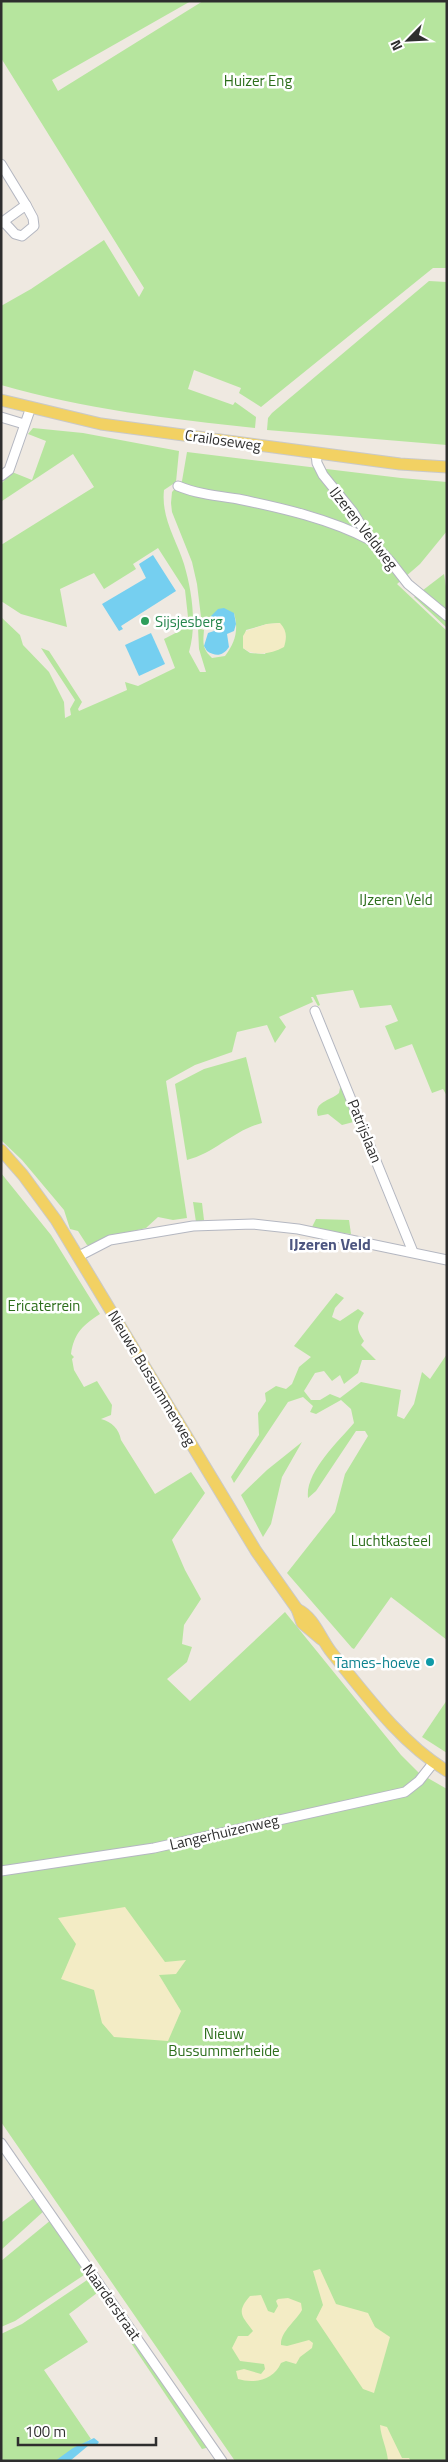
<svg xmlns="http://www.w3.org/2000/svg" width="448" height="2462" viewBox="0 0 448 2462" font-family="'Titillium Web',sans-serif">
<rect width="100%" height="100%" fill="#efe9e1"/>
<g fill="#b6e59e" fill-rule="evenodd">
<path d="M1 1H191L52 80 58 91 203 1H447V268H433L261 407 239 393 241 388 194 370 188 389 233 405 235 402 256 417 255 428C170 419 83 409 1 385V306L31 289 104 240 139 297 144 288 1 58Z"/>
<polygon points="429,281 447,282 447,445 267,430 268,418 272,413"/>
<path d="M33 428 83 433 179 451 176 482 164 490C161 518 176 539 184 564 192 591 197 625 189 652L200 672H206L199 649 198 628 204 630C203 643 202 649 212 658L225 656C235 643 239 630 234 613L211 616 210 620 201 617 197 584 192 562 172 512 171 503 172 492 182 481 187 452 401 478 447 482V531L420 564 397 584 447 631V1096L443 1089 432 1093 412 1044 395 1050 385 1026 398 1021 391 1005 360 1008 353 990 316 995 320 1005 318 1006 313 997H311L313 1002 279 1017 286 1027 275 1043 267 1025 237 1032 232 1052 195 1065 166 1081 187 1218 173 1220 158 1217 146 1228 112 1236 91 1245H87L78 1231 70 1229 64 1210 22 1160 1 1140V617L20 635 23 645 49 672 64 702 65 718 71 715 70 709 75 700 41 648 49 651 82 702 78 709 79 711 127 690 125 682 138 686 175 668 164 639 189 626 185 590 158 548 133 564 136 569 104 589 94 573 60 589 67 627 21 614 1 601V545L94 487 73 454 2 501 1 484 12 472 32 480 46 441 28 434ZM280 623 265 654 250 653 243 648 246 630 267 624Z"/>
<polygon points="444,574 447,593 447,628 414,597"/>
<path d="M246 1057 262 1123C234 1130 215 1153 187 1160L175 1084 204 1069Z"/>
<path d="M341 1083 361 1120 342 1125 328 1114 318 1116C313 1102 330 1101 339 1093Z"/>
<path d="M1 1173 51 1235 100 1314C83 1325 74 1333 71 1354L74 1357 72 1359 74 1370 84 1387 97 1381 112 1405 111 1415 101 1419C112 1422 119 1429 121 1440L155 1494 191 1472 205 1493 172 1540 185 1570 201 1599 184 1625 182 1644 192 1647 187 1662 167 1679 190 1701 285 1612 401 1755 419 1773 447 1789V2461H235L1 2122Z"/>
<polygon points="193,1202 202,1203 204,1220 196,1222"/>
<polygon points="316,1219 349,1220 351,1234 311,1229"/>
<path d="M336 1293 344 1298 335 1308 332 1317 340 1321 358 1309 364 1313C356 1325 356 1329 364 1341L361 1345 376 1360H362L358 1373 344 1384 340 1375 332 1381 324 1371 315 1373 304 1391 311 1400H320L330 1394 340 1398 361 1382 401 1390 397 1416 404 1419 414 1404 422 1372 430 1379 447 1354V1640L391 1597 354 1649 352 1648 287 1573 335 1512 345 1474 368 1436 365 1431H356L316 1491 308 1498C305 1472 338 1442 354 1423L351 1409 341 1400 316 1414 310 1412 313 1406 303 1397 288 1402 234 1483 231 1477 259 1435 258 1413 266 1401 265 1393 276 1386 286 1389 292 1384 299 1367 311 1357 294 1346Z"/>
<polygon points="302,1442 282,1477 271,1524 263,1537 241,1495 267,1470"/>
<polygon points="447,1700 447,1753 422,1737"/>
<polygon points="34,2198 45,2210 1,2250 1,2223"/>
<polygon points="57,2215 93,2269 15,2321 1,2327 1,2261"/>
<polygon points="96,2274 105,2287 69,2314 88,2342 44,2370 91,2439 55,2461 1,2461 1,2334 22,2324"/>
<polygon points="134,2333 210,2447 202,2449 129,2340"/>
</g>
<g fill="#f3ecc5">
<path d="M280 623C287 631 287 637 284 647 271 654 256 657 243 648V636L246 631 267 624Z"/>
<polygon points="125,1907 165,1962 186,1960 176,1974 159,1975 181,2011 168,2041 114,2037 102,2023 94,1990 61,1979 76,1944 58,1918"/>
<polygon points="320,2269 336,2304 368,2313 375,2327 390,2337 374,2393 363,2389 316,2319 323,2305 313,2271"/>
<path d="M261 2295 268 2311 274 2313 278 2306 276 2301 278 2299 288 2298 301 2303 302 2310C296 2321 280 2332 281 2345L287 2346 309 2340 313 2343 312 2348 300 2357 296 2364 286 2361 281 2363C274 2380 254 2384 238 2379L236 2371 244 2369 261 2374 265 2369 264 2364 240 2361 232 2348 238 2336H248L253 2331C243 2317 235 2313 250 2296Z"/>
<path d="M380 2425 387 2427 402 2458H409L411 2461H388C387 2448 381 2438 380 2425Z"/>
</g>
<g fill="#75cff0">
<polygon points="153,555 176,591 121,626 123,629 119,631 102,604 146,578 139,564"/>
<path d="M224 608 234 613 236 624 234 631 227 634 229 647C223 656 216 657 207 651L204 646 208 633 214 631 211 616 218 609Z"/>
<polygon points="151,633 165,664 139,676 125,645"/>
<polygon points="94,2438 99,2442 96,2446 89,2445 70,2461 55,2461 73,2448"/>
</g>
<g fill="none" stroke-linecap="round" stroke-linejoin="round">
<defs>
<g id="minor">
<polyline points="1,164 26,205"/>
<polyline points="1,223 26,205 33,218 34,226 22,236 15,234 4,222"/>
<polyline points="1,417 24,424"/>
<polyline points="316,453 317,463 323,475 353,512 370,540 390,561 408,584 447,616"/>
<polyline points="1,476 9,470 31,407"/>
<path d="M178 486C197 494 218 496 238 499 282 508 330 519 370 540"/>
<polyline points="315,1011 413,1252"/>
<polyline points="79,1256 110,1240 193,1226 253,1224 298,1229 447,1260"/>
<polyline points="1,1871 154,1848 405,1792 419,1781 434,1762"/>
<polyline points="1,2143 222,2461"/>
</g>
<g id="major">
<polyline points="1,400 101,424 400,464 447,467"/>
<polyline points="1,1150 23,1175 56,1220 256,1551 297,1609 302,1623 321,1639"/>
<path d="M297 1609C315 1618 320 1638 332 1653 366 1695 400 1742 447 1771"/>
</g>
</defs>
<use href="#minor" stroke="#b4b7c1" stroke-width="11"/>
<use href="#major" stroke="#c9c9c9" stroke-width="13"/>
<use href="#minor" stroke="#fff" stroke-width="9"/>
<use href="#major" stroke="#f2d163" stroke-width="11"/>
</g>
<circle fill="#2e9e5b" stroke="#fff" stroke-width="2" cx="145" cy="621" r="5"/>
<circle fill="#0f9aa8" stroke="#fff" stroke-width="2" cx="430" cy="1662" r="5"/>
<g text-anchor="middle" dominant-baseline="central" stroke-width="5" stroke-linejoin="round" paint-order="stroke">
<g font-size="15" fill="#2c6e1b" stroke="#fff">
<text x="258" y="80">Huizer Eng</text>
<text x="396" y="899">IJzeren Veld</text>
<text x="44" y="1305">Ericaterrein</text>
<text x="391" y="1540">Luchtkasteel</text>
<text x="224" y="2033">Nieuw<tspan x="224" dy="17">Bussummerheide</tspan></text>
</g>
<g font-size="15" fill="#2e2e2e" stroke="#fff">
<text transform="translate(223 440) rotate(8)">Crailoseweg</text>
<text transform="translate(364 528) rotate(52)">IJzeren Veldweg</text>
<text transform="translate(365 1131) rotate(68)">Patrijslaan</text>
<text transform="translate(152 1378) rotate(59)">Nieuwe Bussummerweg</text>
<text transform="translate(224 1832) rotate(-13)">Langerhuizenweg</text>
<text transform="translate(112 2302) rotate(55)">Naarderstraat</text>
</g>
<g font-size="15" fill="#27864d" stroke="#fff" text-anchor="start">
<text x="155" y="621">Sijsjesberg</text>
</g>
<g font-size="15" fill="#0d838f" stroke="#fff" text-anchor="end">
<text x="420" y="1662">Tames-hoeve</text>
</g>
<g font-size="16" font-weight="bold" fill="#4d5680" stroke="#fff">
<text x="330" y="1244">IJzeren Veld</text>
</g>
</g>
<rect width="448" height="2462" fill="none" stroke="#2e2e2e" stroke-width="5"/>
<g transform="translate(408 40) rotate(246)" stroke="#ffffff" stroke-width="4" paint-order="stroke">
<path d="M0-4L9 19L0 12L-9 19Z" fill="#2e2e2e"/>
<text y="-8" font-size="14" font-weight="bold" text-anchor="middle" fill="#2e2e2e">N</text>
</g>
<path d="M18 2437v8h138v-8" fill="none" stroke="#2e2e2e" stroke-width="2.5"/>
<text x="25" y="2437" font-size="15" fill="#2e2e2e" stroke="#ffffff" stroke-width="4" paint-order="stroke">100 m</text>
</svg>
